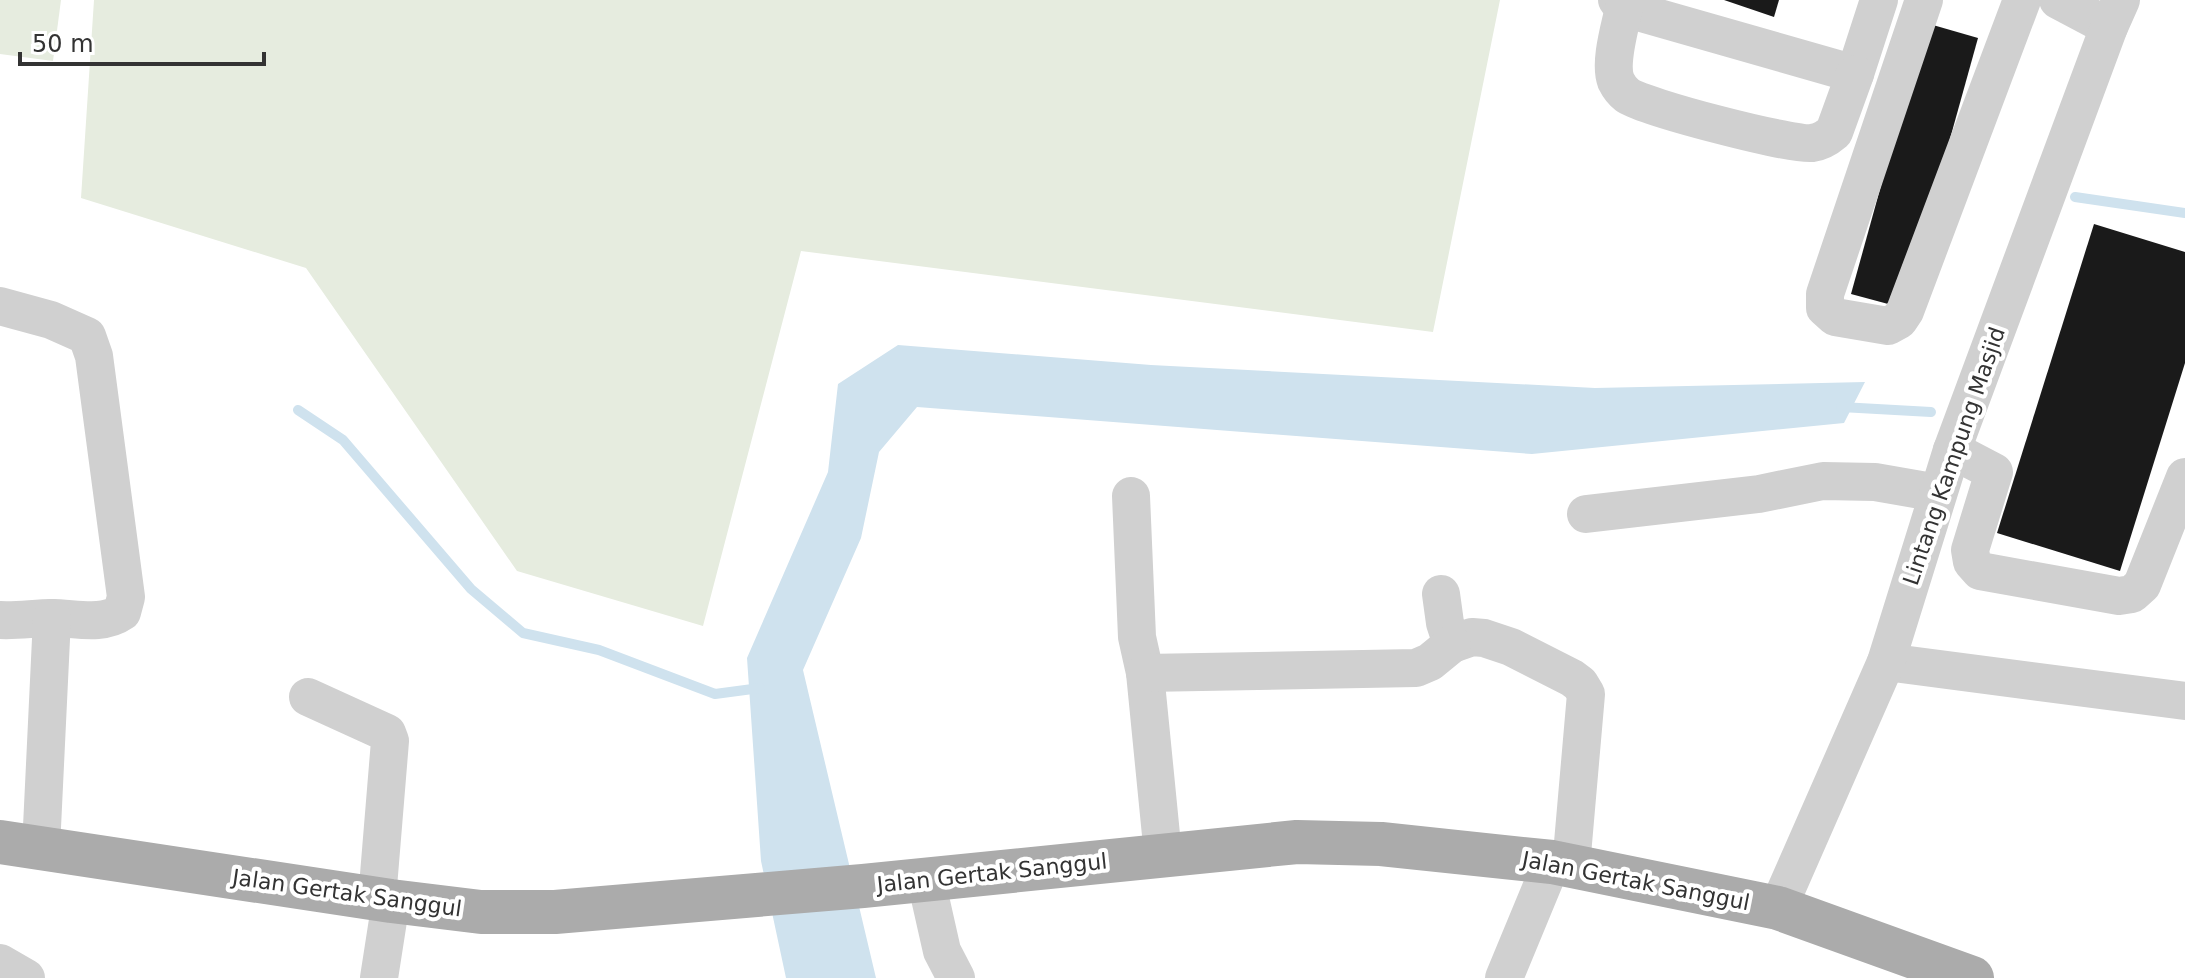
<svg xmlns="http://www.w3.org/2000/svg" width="2185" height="978" viewBox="0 0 2185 978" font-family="'DejaVu Sans',sans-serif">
<rect width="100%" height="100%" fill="#fff"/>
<g fill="#e6ecdf">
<polygon points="0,0 61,0 53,61 0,54"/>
<polygon points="94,0 1500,0 1433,332 801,251 703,626 517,571 306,268 81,198"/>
</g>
<polygon fill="#cfe2ee" points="898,345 1151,365 1595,388 1865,382 1844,423 1532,454 917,407 879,452 861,538 803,670 876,978 786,978 761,861 747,658 828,472 838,384"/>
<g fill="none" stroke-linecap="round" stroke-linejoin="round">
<g stroke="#cfe2ee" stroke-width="10">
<polyline points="2075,197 2185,213"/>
<polyline points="1841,407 1931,412"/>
<polyline points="298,410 343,440 471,589 523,633 599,650 715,694 760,688"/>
</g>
</g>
<g fill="#1a1a1a">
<polygon points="1724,0 1779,0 1774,17"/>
<polygon points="1926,23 1978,38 1903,308 1851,294"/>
<polygon points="2094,224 2185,252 2185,363 2120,571 1997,533"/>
</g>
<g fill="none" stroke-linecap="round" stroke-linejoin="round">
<g stroke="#d0d0d0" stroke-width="38">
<polyline points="1617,0 1624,8 1855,74 1879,0"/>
<polyline points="1924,0 1825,294 1825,308 1835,317 1888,326 1899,320 1905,311 2022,0"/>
<polyline points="2058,0 2109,27"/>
<path d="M1624 8C1620 27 1609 63 1616 81 1618 85 1623 92 1627 95 1643 107 1793 146 1812 143 1821 142 1827 138 1834 132L1855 74"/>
<path d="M0 306 51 320 87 336 94 356 126 597 122 612C102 626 75 618 52 618 35 618 17 621 0 620"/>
<polyline points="1952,450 1994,472 1970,550 1972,562 1980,571 2119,596 2132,594 2142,585 2185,477"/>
<polyline points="1131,496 1137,637 1145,673 1163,855"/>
<polyline points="1586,514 1759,494 1823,481 1875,482 1938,493"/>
<polyline points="1441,594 1445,623 1452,644 1472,637 1484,638 1511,647 1572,678 1580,684 1586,694 1571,866"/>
<polyline points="1886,662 2185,701"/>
<polyline points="1145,673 1416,668 1430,662 1452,644"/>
<polyline points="308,697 387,733 390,741 377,899"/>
<polyline points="41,848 52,618"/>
<polyline points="926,880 942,951 956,978"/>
<polyline points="1778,908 1886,662 1952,450 2109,27 2121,0"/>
<polyline points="0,963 26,978"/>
<polyline points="379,978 391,901"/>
<polyline points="1504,978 1552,862"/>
</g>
<polyline stroke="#ababab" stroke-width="44" points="0,842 391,901 481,912 555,912 863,886 1297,842 1381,844 1552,862 1778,908 1972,978"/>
</g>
<g text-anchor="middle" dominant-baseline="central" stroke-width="8" stroke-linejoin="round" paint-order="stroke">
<g font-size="22" fill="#333" stroke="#fff">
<text transform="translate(1954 456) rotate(-71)">Lintang Kampung Masjid</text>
<text transform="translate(992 873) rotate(-6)">Jalan Gertak Sanggul</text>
<text transform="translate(1636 881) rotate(11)">Jalan Gertak Sanggul</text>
<text transform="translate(347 893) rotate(8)">Jalan Gertak Sanggul</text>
</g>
</g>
<path d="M20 52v12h244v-12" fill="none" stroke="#333333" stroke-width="4"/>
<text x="32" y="52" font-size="24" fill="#333333" stroke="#ffffff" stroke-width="6" paint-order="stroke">50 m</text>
</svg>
